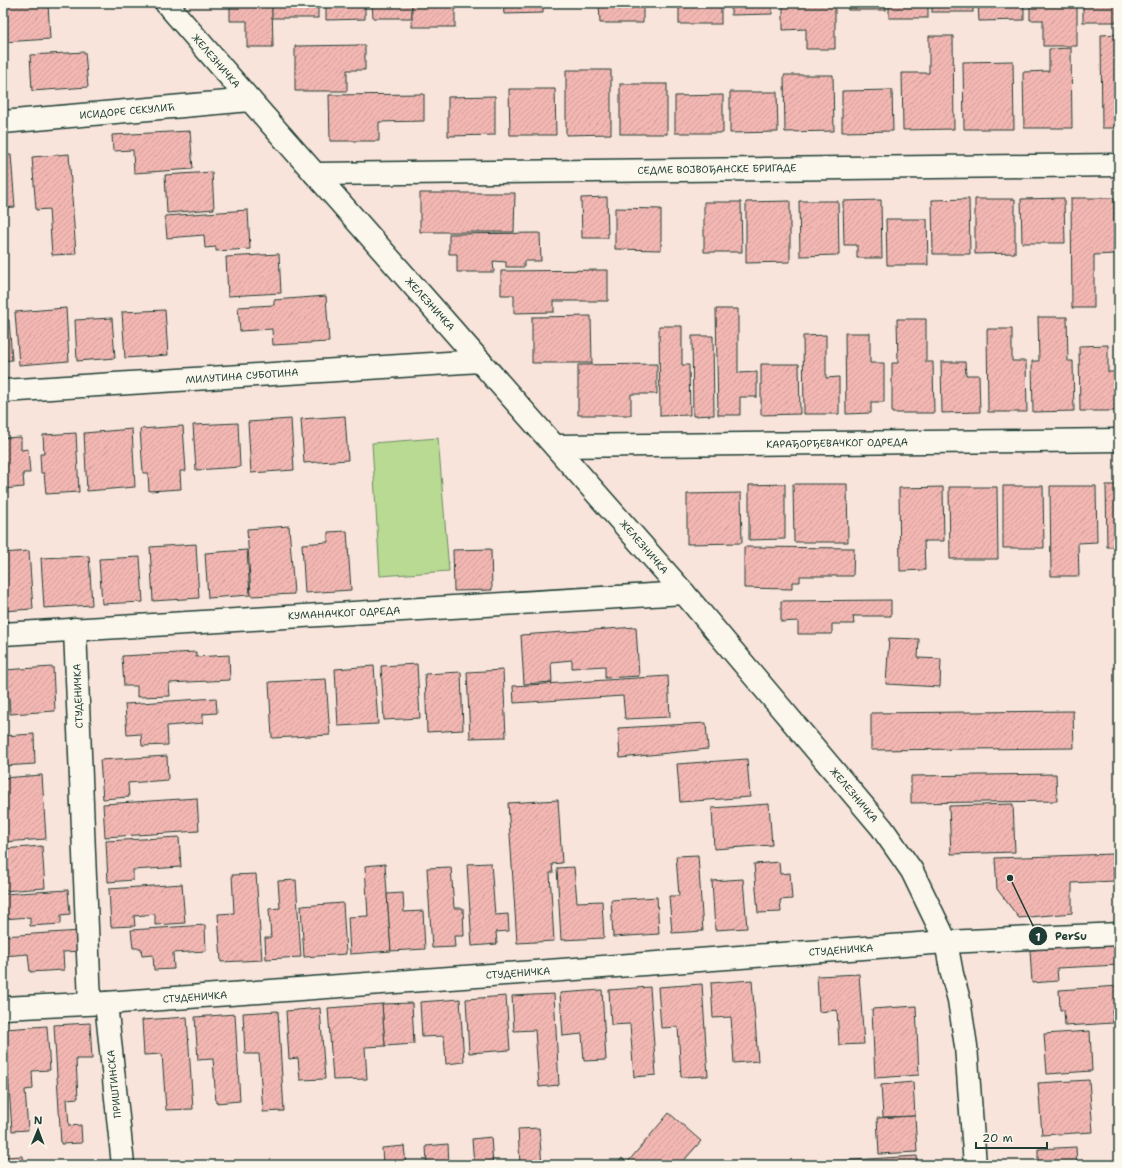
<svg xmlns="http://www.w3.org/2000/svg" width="1122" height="1168" viewBox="0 0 1122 1168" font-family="'Shantell Sans',sans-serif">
<defs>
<pattern id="building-hatch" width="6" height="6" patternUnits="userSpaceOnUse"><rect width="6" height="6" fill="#f3b7b2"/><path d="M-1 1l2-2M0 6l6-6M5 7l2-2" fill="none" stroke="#d09e9a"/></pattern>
</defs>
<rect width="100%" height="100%" fill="#f9e4db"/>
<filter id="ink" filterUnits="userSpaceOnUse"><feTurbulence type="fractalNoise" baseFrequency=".025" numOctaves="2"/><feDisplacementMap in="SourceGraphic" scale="8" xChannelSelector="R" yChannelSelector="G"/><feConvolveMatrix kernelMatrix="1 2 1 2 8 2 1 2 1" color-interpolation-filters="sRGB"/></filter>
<g filter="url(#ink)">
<polygon fill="#b9da93" stroke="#6c8c64" points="438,438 449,571 380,576 372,443"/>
<g fill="url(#building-hatch)" stroke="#1f3d34">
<polygon points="3,3 48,3 50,39 3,42"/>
<polygon points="230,3 272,3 273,47 247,47 247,21 230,21"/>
<rect x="272" y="3" width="46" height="15"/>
<polygon points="326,3 365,3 365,19 326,20"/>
<polygon points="372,3 412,3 412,18 373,18"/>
<rect x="412" y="3" width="43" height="24"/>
<polygon points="503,3 543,3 543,13 504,14"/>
<polygon points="599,3 643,3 643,23 600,23"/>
<rect x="679" y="3" width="42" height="21"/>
<polygon points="731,3 772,3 772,14 731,15"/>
<polygon points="783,3 835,3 835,49 806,49 806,29 783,30"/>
<rect x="848" y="3" width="38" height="7"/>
<rect x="889" y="3" width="39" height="15"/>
<rect x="932" y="3" width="41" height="9"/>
<polygon points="978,3 1024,3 1024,20 979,21"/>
<polygon points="1030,3 1077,3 1077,46 1043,46 1043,20 1030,20"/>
<rect x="1083" y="3" width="36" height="19"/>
<polygon points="1119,34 1119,128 1102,128 1101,35"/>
<polygon points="929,36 953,36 954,129 903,130 902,73 929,73"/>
<polygon points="365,45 365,70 347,70 347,91 295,91 295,46"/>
<polygon points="1071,48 1072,128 1024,128 1023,72 1049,71 1049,49"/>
<polygon points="85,52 88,87 32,91 30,55"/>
<polygon points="1013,61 1014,129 964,129 963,62"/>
<polygon points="566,70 611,70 611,134 566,135"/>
<polygon points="784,75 833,75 834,131 785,132"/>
<rect x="620" y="84" width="47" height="50"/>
<polygon points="509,89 555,89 556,135 510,135"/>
<polygon points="892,90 893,131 842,132 842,91"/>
<polygon points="730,92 777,92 778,132 730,133"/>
<polygon points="424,94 424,121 379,122 379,141 330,141 329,95"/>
<polygon points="723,95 723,133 675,133 675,96"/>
<polygon points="495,96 495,135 448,136 448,97"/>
<polygon points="190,131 193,169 134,173 133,150 113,151 112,135"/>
<polygon points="69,154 76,254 52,255 49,209 36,210 32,157"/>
<polygon points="3,155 11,155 15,207 3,208"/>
<polygon points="212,172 214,209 167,213 165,175"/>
<polygon points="420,193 515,193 514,232 420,232"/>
<polygon points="607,197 608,238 582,238 581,198"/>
<polygon points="1064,198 1065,243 1022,243 1021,199"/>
<polygon points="1071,198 1114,198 1114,254 1094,255 1094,308 1072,308"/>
<polygon points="969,199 970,254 933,254 932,200"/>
<polygon points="975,199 1015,199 1015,253 975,254"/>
<polygon points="881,200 882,258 857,258 857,245 844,245 843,201"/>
<polygon points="790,201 790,262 746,263 746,202"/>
<polygon points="799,201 838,201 839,255 800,256"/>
<polygon points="704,202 741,202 742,252 704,252"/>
<polygon points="615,208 661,209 661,250 615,249"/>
<polygon points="248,210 250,249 216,251 216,247 205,248 204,235 167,238 165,216"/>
<polygon points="886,219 927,219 928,265 887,265"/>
<polygon points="540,233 541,261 524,261 524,267 506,267 506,262 493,261 494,272 457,272 457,254 449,254 449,234"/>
<polygon points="279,254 281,293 228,296 226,257"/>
<polygon points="608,270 608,301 554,301 554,312 514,313 514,295 501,295 501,271"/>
<polygon points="326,296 329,342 273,345 272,329 240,331 238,307 274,305 274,300"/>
<polygon points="66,308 69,361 19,365 15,312"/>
<polygon points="716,309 738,309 738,373 757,372 757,397 740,397 740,415 718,415"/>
<polygon points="165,310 168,355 125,358 122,312"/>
<polygon points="591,316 592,363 532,363 532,317"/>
<polygon points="1038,317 1067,317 1068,361 1073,361 1074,411 1033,412 1032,361 1039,361"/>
<polygon points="112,318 115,358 77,361 75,320"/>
<polygon points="897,319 926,319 926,362 933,362 934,413 892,413 892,363 898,363"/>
<polygon points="3,320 9,320 12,360 3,361"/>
<polygon points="659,326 682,326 682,365 689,365 690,415 660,416"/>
<polygon points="987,329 1012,329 1012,361 1026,361 1027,412 988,412"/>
<polygon points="845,333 870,333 870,363 884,363 884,402 871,402 871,413 846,414"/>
<polygon points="826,335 826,378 839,377 839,414 804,414 803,336"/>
<polygon points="692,336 713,336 714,415 693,416"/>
<polygon points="1108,345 1108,372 1119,372 1119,411 1080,411 1079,346"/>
<polygon points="941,362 965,362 966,375 979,375 980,412 942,413"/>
<polygon points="657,364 657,394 631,394 631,415 578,415 578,365"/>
<polygon points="761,364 799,364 800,414 761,415"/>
<polygon points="345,416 348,460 304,463 301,419"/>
<polygon points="291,419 294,470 251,473 248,422"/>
<polygon points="238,423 240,467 196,470 193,425"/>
<polygon points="183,426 186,471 180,471 181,489 149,491 148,473 143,473 140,429"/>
<polygon points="132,429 135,487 87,491 84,433"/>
<polygon points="76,433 79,492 46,494 44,473 41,473 40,454 44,454 43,435"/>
<polygon points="21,437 21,450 28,449 30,473 23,473 24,487 3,489 3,438"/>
<polygon points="785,484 785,539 749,540 749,485"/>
<polygon points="793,484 847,484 848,542 794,542"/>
<polygon points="1106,485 1119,485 1119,547 1107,547"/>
<polygon points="1003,486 1043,486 1044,548 1003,548"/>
<polygon points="1050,486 1096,486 1097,542 1078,543 1079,576 1051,576"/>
<polygon points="943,487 944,541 924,541 925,570 900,571 899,488"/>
<polygon points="949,487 997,487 998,559 950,559"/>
<polygon points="741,493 742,543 687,544 687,494"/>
<polygon points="289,526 294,594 251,596 247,529"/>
<polygon points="347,531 351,590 305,593 302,544 328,542 328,532"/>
<polygon points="196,544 199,598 153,601 150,547"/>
<polygon points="744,547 854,548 853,576 800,576 800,582 792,582 792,589 744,588"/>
<polygon points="491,549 492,590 454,591 453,550"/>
<polygon points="247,550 250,595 208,598 205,553"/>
<polygon points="29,551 33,609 3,611 3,553"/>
<polygon points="89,556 92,605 44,608 41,558"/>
<polygon points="140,557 143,602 102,604 99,559"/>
<polygon points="891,600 891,616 853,616 854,624 832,624 832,634 798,634 798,621 781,622 781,601"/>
<polygon points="636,627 639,676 605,678 605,666 572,668 572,660 551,662 552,682 524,684 521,635"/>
<polygon points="889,638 919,639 918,658 941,659 940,687 886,684"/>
<polygon points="196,652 196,657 229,655 230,680 169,683 170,696 137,697 137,686 124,686 122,656"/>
<polygon points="417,664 420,718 384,720 381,666"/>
<polygon points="374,666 378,724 338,726 335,669"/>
<polygon points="53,667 55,711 10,714 9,697 3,697 3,670"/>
<polygon points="503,670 506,737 470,738 467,672"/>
<polygon points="461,672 463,730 427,732 425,674"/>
<polygon points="668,676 670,717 625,719 623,696 514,703 513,686"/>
<polygon points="326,679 330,735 272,738 269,682"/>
<polygon points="216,698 217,713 203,714 203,723 167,726 168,745 142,746 141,734 127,735 125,704"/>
<polygon points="1073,711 1074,748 871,750 871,713"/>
<polygon points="706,723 708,749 620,758 618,728"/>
<polygon points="34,734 35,764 3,766 3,736"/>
<polygon points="167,756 168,780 128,783 129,797 103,799 100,760"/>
<polygon points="747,759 750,797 680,802 677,764"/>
<polygon points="1056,774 1057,801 911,803 911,776"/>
<polygon points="42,775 46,839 3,842 3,778"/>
<polygon points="197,798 199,831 105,837 103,804"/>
<polygon points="558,800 562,863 552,864 553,873 550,873 554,941 517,943 508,803"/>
<polygon points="769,804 772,845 714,849 712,808"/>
<polygon points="1013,804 1015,852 951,854 949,806"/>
<polygon points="179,837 181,867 133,870 133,880 108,882 106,841"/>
<polygon points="42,846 45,888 3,891 3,849"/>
<polygon points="1113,854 1114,881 1072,883 1072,913 1019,918 997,889 995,858"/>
<polygon points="698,855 703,931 672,933 669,896 679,896 676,856"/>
<polygon points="779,862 780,874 790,873 792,899 780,900 781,912 758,913 754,864"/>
<polygon points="491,863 495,915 508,914 509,931 496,932 497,944 472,946 467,864"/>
<polygon points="385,864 391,951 350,954 348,917 368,916 365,866"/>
<polygon points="451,867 454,908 463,908 464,936 454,936 455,947 432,948 427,868"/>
<polygon points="574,867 577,902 602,901 604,938 561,940 557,868"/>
<polygon points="256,874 262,960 221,962 218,914 234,913 232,875"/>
<polygon points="743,879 747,928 715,930 712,881"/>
<polygon points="296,880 301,957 266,959 265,938 271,938 269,909 280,908 278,881"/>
<polygon points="182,884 185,923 155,925 155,914 134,916 135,926 111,927 109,889"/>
<polygon points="68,890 70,914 61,915 61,924 30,926 30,917 3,919 3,894"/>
<polygon points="403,893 404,912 423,911 425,949 391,951 387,894"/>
<polygon points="657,897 659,934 613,937 611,900"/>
<polygon points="343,903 346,954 304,957 301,906"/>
<polygon points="205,925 206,951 173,953 174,969 154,970 153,955 142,956 141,948 133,948 131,930"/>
<polygon points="80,931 81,951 63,952 64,970 30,972 28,954 3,956 3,936"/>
<polygon points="1119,945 1119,965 1057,968 1058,981 1032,983 1030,950"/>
<polygon points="859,974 864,1044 839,1045 837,1010 819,1012 817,976"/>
<polygon points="752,980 758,1061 734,1063 731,1017 713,1018 711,983"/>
<polygon points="702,984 708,1076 681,1077 678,1027 661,1028 658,987"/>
<polygon points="1119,986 1119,1009 1112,1010 1113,1023 1065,1026 1064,1010 1060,1010 1059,990"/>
<polygon points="650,987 656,1075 634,1077 630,1024 611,1025 609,990"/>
<polygon points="602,990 606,1060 584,1061 582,1034 563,1036 560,993"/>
<polygon points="554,994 559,1085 539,1087 535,1030 514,1031 512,996"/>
<polygon points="506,996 510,1050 469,1053 466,999"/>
<polygon points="460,999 464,1062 446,1064 444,1036 422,1037 420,1002"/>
<polygon points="412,1003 414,1044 385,1046 382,1004"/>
<polygon points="382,1004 385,1046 365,1047 367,1079 333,1080 328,1008"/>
<polygon points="916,1006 919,1075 875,1078 872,1009"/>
<polygon points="320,1008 325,1079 300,1080 298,1058 289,1059 286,1011"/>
<polygon points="278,1011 284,1111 263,1112 259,1054 245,1054 243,1013"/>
<polygon points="235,1014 240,1101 216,1103 213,1059 198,1060 195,1017"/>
<polygon points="187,1017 193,1109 166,1110 162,1054 144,1055 142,1020"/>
<polygon points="90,1023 92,1059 76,1059 78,1098 67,1099 69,1126 81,1125 82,1143 61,1144 54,1025"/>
<polygon points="47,1026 50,1070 32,1071 33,1089 25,1090 28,1130 12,1131 5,1029"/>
<polygon points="1090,1031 1092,1071 1047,1074 1044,1034"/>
<polygon points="1089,1080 1093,1132 1042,1135 1038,1083"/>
<polygon points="913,1082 915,1116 883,1117 881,1085"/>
<polygon points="669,1113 701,1141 680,1165 615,1165 622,1158 627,1163"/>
<polygon points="915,1116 917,1152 879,1154 877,1118"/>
<polygon points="539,1128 542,1165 520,1165 518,1129"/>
<polygon points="491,1137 493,1165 474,1165 472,1139"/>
<polygon points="448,1144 449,1165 427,1165 426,1146"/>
<polygon points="404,1146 406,1165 383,1165 382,1148"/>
<polygon points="1076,1147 1077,1165 1038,1165 1038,1149"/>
<polygon points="22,1156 23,1165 4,1165 4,1157"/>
<polygon points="917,1156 918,1165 820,1165 820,1162"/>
</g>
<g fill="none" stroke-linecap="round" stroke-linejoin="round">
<defs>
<g id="minor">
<polyline points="166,3 250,100 684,593 882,828 912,871 940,929 946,942 952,974 959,1000 966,1046 975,1165"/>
<polyline points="3,122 250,100"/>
<polyline points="315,174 1119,165"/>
<polyline points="3,391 480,361"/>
<polyline points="556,446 1119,440"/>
<polyline points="75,629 90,1003"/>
<polyline points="3,634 684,593"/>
<polyline points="106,1003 123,1165"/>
<polyline points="3,1008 106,1003 946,942 1119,934"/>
</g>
</defs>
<use href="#minor" stroke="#1f3d34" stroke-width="25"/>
<use href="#minor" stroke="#fbf7ec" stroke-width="22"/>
</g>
</g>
<g text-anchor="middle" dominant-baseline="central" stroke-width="4" stroke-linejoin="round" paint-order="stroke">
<g font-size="10" fill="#1f3d34" stroke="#fbf7ec">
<text transform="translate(216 61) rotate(49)">ЖЕЛЕЗНИЧКА</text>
<text transform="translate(127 111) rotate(-5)">ИСИДОРЕ СЕКУЛИЋ</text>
<text transform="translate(717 169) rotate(-1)">СЕДМЕ ВОЈВОЂАНСКЕ БРИГАДЕ</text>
<text transform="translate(430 304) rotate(48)">ЖЕЛЕЗНИЧКА</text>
<text transform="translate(242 376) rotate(-4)">МИЛУТИНА СУБОТИНА</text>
<text transform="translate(837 443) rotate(-1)">КАРАЂОРЂЕВАЧКОГ ОДРЕДА</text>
<text transform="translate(644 547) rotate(49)">ЖЕЛЕЗНИЧКА</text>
<text transform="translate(344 613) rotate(-3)">КУМАНАЧКОГ ОДРЕДА</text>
<text transform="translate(78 696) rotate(-92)">СТУДЕНИЧКА</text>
<text transform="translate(854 795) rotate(50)">ЖЕЛЕЗНИЧКА</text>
<text transform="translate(841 950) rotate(-4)">СТУДЕНИЧКА</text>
<text transform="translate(518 973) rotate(-4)">СТУДЕНИЧКА</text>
<text transform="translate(195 997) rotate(-4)">СТУДЕНИЧКА</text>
<text transform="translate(114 1084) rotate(-96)">ПРИШТИНСКА</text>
</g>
</g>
<path fill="none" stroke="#1f3d34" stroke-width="1.5" d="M1010 878L1038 936"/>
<g fill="#1f3d34" stroke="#fbf7ec" stroke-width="1.5">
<circle cx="1010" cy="878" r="4"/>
<circle cx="1038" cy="936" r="10"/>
</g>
<g font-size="12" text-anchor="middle" font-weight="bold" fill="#fff">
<text x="1038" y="941">1</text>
</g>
<g font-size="11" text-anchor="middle" font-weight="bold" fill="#1f3d34" stroke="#fbf7ec" stroke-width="4" stroke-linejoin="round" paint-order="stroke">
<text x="1071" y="940">PerSu</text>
</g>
<rect width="1122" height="1168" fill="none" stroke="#fbf7ec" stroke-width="16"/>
<rect x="8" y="8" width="1106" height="1152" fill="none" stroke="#1f3d34" stroke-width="1.5" filter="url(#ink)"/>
<g transform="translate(38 1130) rotate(1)" stroke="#fbf7ec" stroke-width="3" paint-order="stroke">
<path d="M0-3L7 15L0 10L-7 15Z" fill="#1f3d34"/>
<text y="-6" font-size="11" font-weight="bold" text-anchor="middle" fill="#1f3d34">N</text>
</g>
<path d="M976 1142v6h71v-6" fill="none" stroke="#1f3d34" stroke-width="2"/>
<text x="982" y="1142" font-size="12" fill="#1f3d34" stroke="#fbf7ec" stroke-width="3" paint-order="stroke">20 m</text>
</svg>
